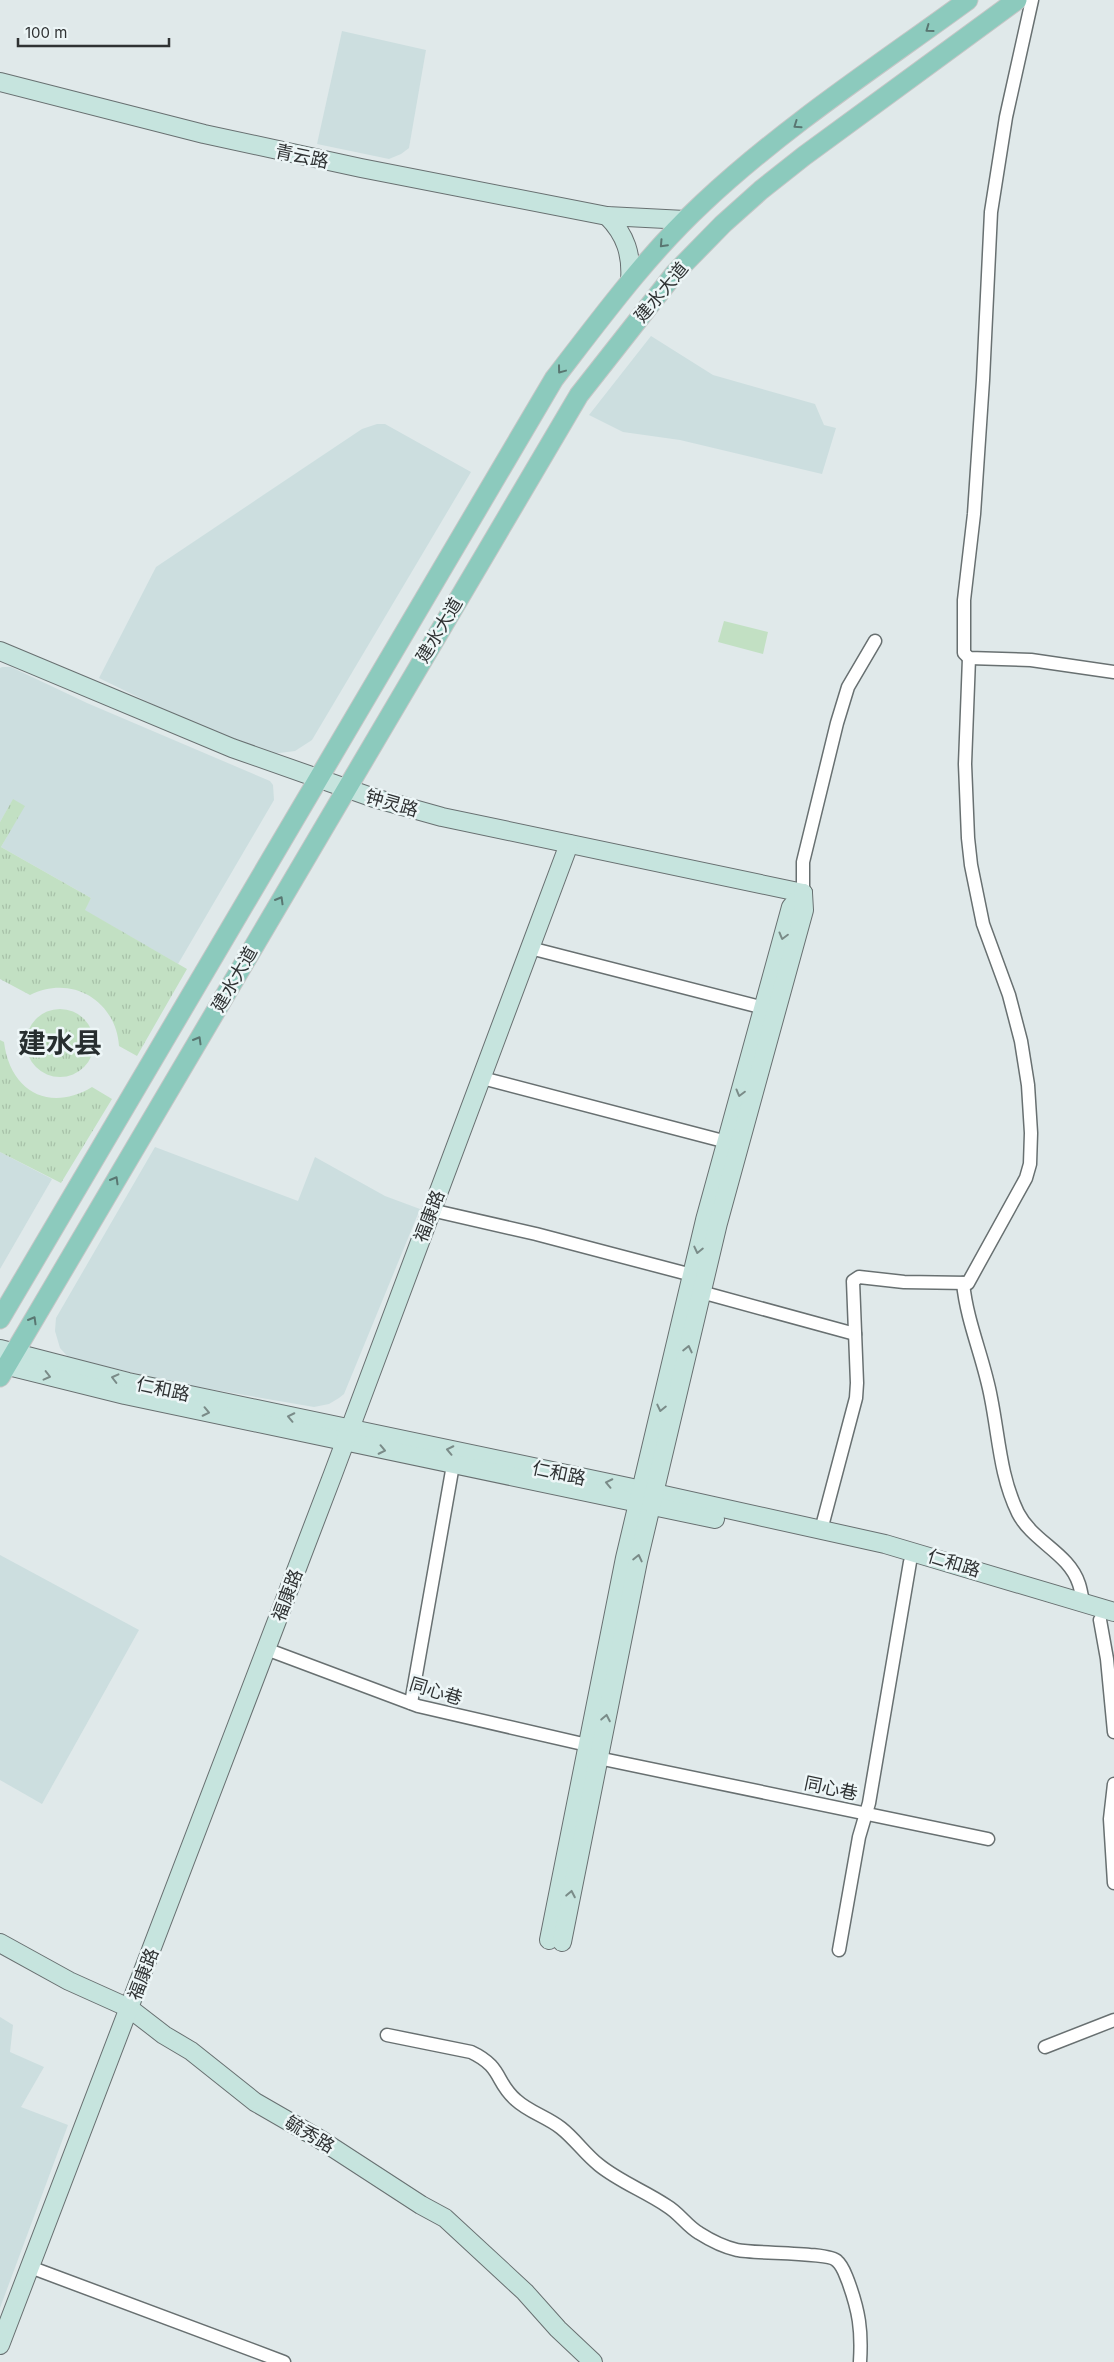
<svg xmlns="http://www.w3.org/2000/svg" width="1114" height="2362" viewBox="0 0 1114 2362" font-family="Inter,'Noto Sans SC',sans-serif">
<defs>
<pattern id="grass-tufts" width="24" height="20" patternUnits="userSpaceOnUse" patternTransform="scale(1.25)"><rect width="24" height="20" fill="#c2e0c3"/><path d="M3 7l-1-3M5 7V3M7 7l1-3M15 17l-1-3M17 17v-4M19 17l1-3" fill="none" stroke="#a7c1a8"/></pattern>
</defs>
<rect width="100%" height="100%" fill="#e0e9ea"/>
<g fill="#ccdedf">
<polygon points="342,31 426,50 409,148 401,154 389,159 317,144"/>
<polygon points="651,336 713,375 815,404 824,425 836,428 822,474 680,440 623,432 589,415"/>
<polygon points="377,424 385,424 471,472 312,740 295,751 271,754 191,723 99,678 156,567 362,429"/>
<polygon points="2,667 11,667 87,703 270,781 273,785 274,800 178,964 84,910 91,898 1,847 24,806 13,800 0,822 0,668"/>
<polygon points="155,1147 298,1201 315,1157 385,1196 420,1209 344,1394 339,1398 329,1404 314,1407 175,1383 68,1357 60,1348 55,1331 56,1318"/>
<polygon points="0,1152 52,1179 0,1269"/>
<polygon points="0,1555 139,1630 42,1804 0,1780"/>
<polygon points="0,2017 13,2025 10,2052 44,2067 21,2107 68,2125 0,2308"/>
</g>
<g fill="url(#grass-tufts)">
<path d="M13 799 25 806 1 847 91 898 85 910 187 969 137 1056 119 1046C116 1000 71 974 30 995L0 979V822Z"/>
<circle cx="60" cy="1043" r="34"/>
<path d="M0 1040 4 1042C10 1091 49 1113 92 1087L112 1099 61 1183 0 1152Z"/>
</g>
<polygon fill="#c2e0c3" points="724,621 768,632 763,654 718,642"/>
<g fill="none" stroke-linecap="round" stroke-linejoin="round">
<defs>
<g id="street">
<polyline points="1032,0 1006,117 991,212 983,380 974,514 964,600 964,653 969,658 1031,660 1114,672"/>
<polyline points="803,893 803,862 837,723 848,687 875,641"/>
<polyline points="530,948 764,1008"/>
<polyline points="482,1078 727,1142"/>
<polyline points="431,1210 536,1234 692,1275"/>
<path d="M963 1283C967 1323 984 1359 991 1398 999 1438 1000 1476 1018 1513 1033 1542 1069 1553 1079 1584 1081 1590 1082 1597 1083 1603"/>
<polyline points="701,1292 855,1334"/>
<polyline points="821,1530 856,1398 857,1383 853,1281 859,1277 904,1282 968,1283 1026,1178 1030,1164 1031,1133 1028,1085 1021,1041 1009,995 983,924 971,865 968,838 965,764 969,658"/>
<polyline points="1100,1620 1107,1659 1114,1732"/>
<polyline points="266,1649 418,1706 596,1747"/>
<polyline points="411,1703 453,1465"/>
<polyline points="598,1758 988,1839"/>
<polyline points="1114,1784 1110,1819 1114,1883"/>
<polyline points="839,1950 859,1837 869,1803 910,1562"/>
<path d="M387 2035 471 2052C503 2067 495 2082 516 2100 529 2112 547 2117 561 2128 575 2139 585 2154 599 2165 620 2182 645 2191 667 2206 679 2213 687 2226 699 2233 710 2240 724 2247 737 2250 756 2254 829 2252 837 2261 843 2266 845 2274 848 2281 859 2311 862 2330 860 2362"/>
<polyline points="1045,2047 1114,2020"/>
<polyline points="30,2267 284,2362"/>
</g>
<g id="secondary">
<polyline points="0,82 204,134 361,168 607,216 685,220"/>
<path d="M607 216C626 235 632 255 630 281"/>
<polyline points="0,651 232,748 374,798 442,817 803,893"/>
<polyline points="0,1349 128,1382 628,1487 885,1544 1114,1612"/>
<polyline points="0,1364 125,1395 715,1519"/>
<polyline points="549,1940 625,1558 705,1220 791,907 803,893"/>
<polyline points="562,1942 638,1561 718,1223 804,910 803,893"/>
<polyline points="0,1943 69,1981 129,2008 164,2035 191,2051 255,2102 321,2140 421,2205 445,2218 525,2292 558,2329 593,2362"/>
<polyline points="0,2345 333,1474 569,844"/>
</g>
<g id="primary">
<path d="M0 1319 554 379C601 318 647 255 703 203 784 127 879 65 968 0"/>
<polyline points="0,1377 579,395 675,273 723,224 761,190 804,156 1017,0"/>
</g>
</defs>
<use href="#street" stroke="#687071" stroke-width="15"/>
<use href="#secondary" stroke="#687071" stroke-width="20"/>
<use href="#primary" stroke="#c5c6c6" stroke-width="21"/>
<use href="#street" stroke="#fff" stroke-width="12"/>
<use href="#secondary" stroke="#c6e4de" stroke-width="18"/>
<use href="#primary" stroke="#8ccabd" stroke-width="19"/>
</g>
<defs><path id="oneway-chevron" d="M-2-3.5L2.5 0L-2 3.5" fill="none" stroke-width="1.6" stroke-linecap="round" stroke-linejoin="round" transform="scale(1.25)"/></defs>
<g stroke="#597671">
<use href="#oneway-chevron" transform="translate(929 29) rotate(144)"/>
<use href="#oneway-chevron" transform="translate(797 125) rotate(145)"/>
<use href="#oneway-chevron" transform="translate(663 244) rotate(133)"/>
<use href="#oneway-chevron" transform="translate(561 370) rotate(127)"/>
<use href="#oneway-chevron" transform="translate(280 900) rotate(-60)"/>
<use href="#oneway-chevron" transform="translate(198 1040) rotate(-60)"/>
<use href="#oneway-chevron" transform="translate(115 1180) rotate(-60)"/>
<use href="#oneway-chevron" transform="translate(33 1320) rotate(-60)"/>
</g>
<g stroke="#7a8b88">
<use href="#oneway-chevron" transform="translate(783 936) rotate(105)"/>
<use href="#oneway-chevron" transform="translate(740 1093) rotate(105)"/>
<use href="#oneway-chevron" transform="translate(698 1250) rotate(103)"/>
<use href="#oneway-chevron" transform="translate(688 1349) rotate(-77)"/>
<use href="#oneway-chevron" transform="translate(47 1376) rotate(14)"/>
<use href="#oneway-chevron" transform="translate(115 1378) rotate(-166)"/>
<use href="#oneway-chevron" transform="translate(661 1408) rotate(103)"/>
<use href="#oneway-chevron" transform="translate(206 1412) rotate(12)"/>
<use href="#oneway-chevron" transform="translate(291 1417) rotate(-168)"/>
<use href="#oneway-chevron" transform="translate(382 1450) rotate(12)"/>
<use href="#oneway-chevron" transform="translate(450 1450) rotate(-168)"/>
<use href="#oneway-chevron" transform="translate(609 1483) rotate(-168)"/>
<use href="#oneway-chevron" transform="translate(638 1558) rotate(-77)"/>
<use href="#oneway-chevron" transform="translate(606 1718) rotate(-79)"/>
<use href="#oneway-chevron" transform="translate(571 1894) rotate(-79)"/>
</g>
<g text-anchor="middle" dominant-baseline="central" stroke-width="5" stroke-linejoin="round" paint-order="stroke">
<g font-size="18" fill="#2f3233" stroke="#edf6f7">
<text transform="translate(302 156) rotate(12)">青云路</text>
<text transform="translate(661 292) rotate(-50)">建水大道</text>
<text transform="translate(439 630) rotate(-59)">建水大道</text>
<text transform="translate(392 803) rotate(16)">钟灵路</text>
<text transform="translate(234 979) rotate(-60)">建水大道</text>
<text transform="translate(429 1216) rotate(-69)">福康路</text>
<text transform="translate(163 1389) rotate(12)">仁和路</text>
<text transform="translate(559 1473) rotate(12)">仁和路</text>
<text transform="translate(954 1563) rotate(17)">仁和路</text>
<text transform="translate(287 1595) rotate(-69)">福康路</text>
<text transform="translate(436 1691) rotate(17)">同心巷</text>
<text transform="translate(831 1788) rotate(12)">同心巷</text>
<text transform="translate(143 1974) rotate(-69)">福康路</text>
<text transform="translate(310 2134) rotate(31)">毓秀路</text>
</g>
<g font-size="28" font-weight="bold" fill="#272e2f" stroke="#edf6f7">
<text x="60" y="1043">建水县</text>
</g>
</g>
<path d="M18 38v8h151v-8" fill="none" stroke="#2f3233" stroke-width="2.5"/>
<text x="25" y="38" font-size="15" fill="#2f3233" stroke="#edf6f7" stroke-width="4" paint-order="stroke">100 m</text>
</svg>
